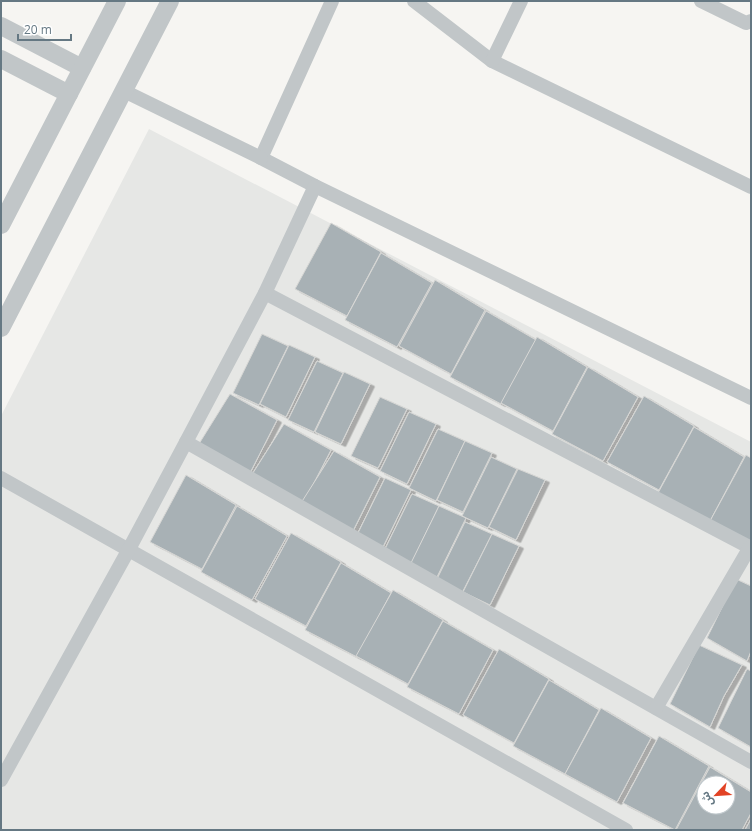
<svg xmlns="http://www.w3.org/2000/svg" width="752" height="831" viewBox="0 0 752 831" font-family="'Open Sans','Noto Sans Arabic',sans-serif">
<defs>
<filter id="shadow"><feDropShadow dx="4.5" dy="2.5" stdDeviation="0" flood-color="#0004"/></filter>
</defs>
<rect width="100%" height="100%" fill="#f6f5f2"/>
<path fill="#e6e7e5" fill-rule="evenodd" d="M149 129 751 442V830H1V416ZM704 783H728V807H704Z"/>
<g fill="#a8b1b5" stroke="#d7d7d5" fill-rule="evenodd" filter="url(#shadow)">
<polygon points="331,223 381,252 347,316 295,289"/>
<polygon points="381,253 432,283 397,347 345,320"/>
<polygon points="435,280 485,310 451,374 399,346"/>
<polygon points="486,311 536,340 501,404 450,377"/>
<polygon points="262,334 288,346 259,405 233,393"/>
<polygon points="537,337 587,367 553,431 501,403"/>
<polygon points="289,345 315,357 286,417 260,404"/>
<polygon points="317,361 343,373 314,432 288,420"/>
<polygon points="588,367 638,397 603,461 552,434"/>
<polygon points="344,372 370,384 341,444 315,432"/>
<polygon points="230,394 277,420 249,475 197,447"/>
<polygon points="644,396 694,426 659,490 607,462"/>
<polygon points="380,397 407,409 378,468 351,456"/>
<polygon points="409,412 436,424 407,484 380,471"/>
<polygon points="284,424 331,450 303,504 251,476"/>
<polygon points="694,427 744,457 710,521 658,493"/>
<polygon points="438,429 465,441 436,501 409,488"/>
<polygon points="465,441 492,453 463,512 437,500"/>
<polygon points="334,451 380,477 353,531 301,503"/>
<polygon points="746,455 751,458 751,543 710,521"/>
<polygon points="491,457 517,469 488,528 462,516"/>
<polygon points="518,469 545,480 516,540 489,527"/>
<polygon points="186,475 236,505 202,569 150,542"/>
<polygon points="385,478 411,490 382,549 356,537"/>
<polygon points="412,494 439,506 410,566 383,553"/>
<polygon points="237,506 287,536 252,600 201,572"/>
<polygon points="439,506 466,518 437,577 410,565"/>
<polygon points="465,522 492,534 462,593 436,581"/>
<polygon points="291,533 341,562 306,626 255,599"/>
<polygon points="492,534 519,546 490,605 463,592"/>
<polygon points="341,563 391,593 357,657 305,630"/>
<polygon points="736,579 751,586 751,651 747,661 707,638"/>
<polygon points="393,590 443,620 408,684 356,656"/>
<polygon points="443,621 493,650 459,714 407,687"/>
<polygon points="699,645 742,665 724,696 710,727 670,704"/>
<polygon points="499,649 549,679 514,743 463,715"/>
<polygon points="747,669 751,671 751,747 718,728"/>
<polygon points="549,680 599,710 565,774 513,746"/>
<polygon points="601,708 651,738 617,802 565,774"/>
<polygon points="659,736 709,766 675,830 623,803"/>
<path d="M710 767 751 792V813L742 830H676ZM704 783H728V807H704Z"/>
<polygon points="751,819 751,830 745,830"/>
</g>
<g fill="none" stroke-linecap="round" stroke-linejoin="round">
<g stroke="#c1c6c8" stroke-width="14">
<polyline points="332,1 261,158 315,186 751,398"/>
<polyline points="414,1 492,61 751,187"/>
<polyline points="701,1 746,23 751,21"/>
<polyline points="492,61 521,1"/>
<polyline points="124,91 261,158"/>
<polyline points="265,293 751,548"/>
<polyline points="186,442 751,762"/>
<polyline points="1,478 626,830"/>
<polyline points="656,708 750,547"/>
<polyline points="1,780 129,549 186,442 265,293 315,186"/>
</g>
<g stroke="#c1c6c8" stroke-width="18">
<polyline points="1,26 82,68"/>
<polyline points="1,59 69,94"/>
<polyline points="1,225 117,1"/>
<polyline points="1,328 170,1"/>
</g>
</g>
<rect width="752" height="831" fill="none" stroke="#657883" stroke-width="4"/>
<g transform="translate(716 795) rotate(245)"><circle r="19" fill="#ffffff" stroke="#c1c9cd"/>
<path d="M0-3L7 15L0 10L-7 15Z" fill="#e24325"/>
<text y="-6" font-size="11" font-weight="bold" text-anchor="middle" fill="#657883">ش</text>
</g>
<path d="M18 34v6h53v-6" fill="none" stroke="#657883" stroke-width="2"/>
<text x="24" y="34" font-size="12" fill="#657883" stroke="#ffffff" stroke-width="3" paint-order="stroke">20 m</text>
</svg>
